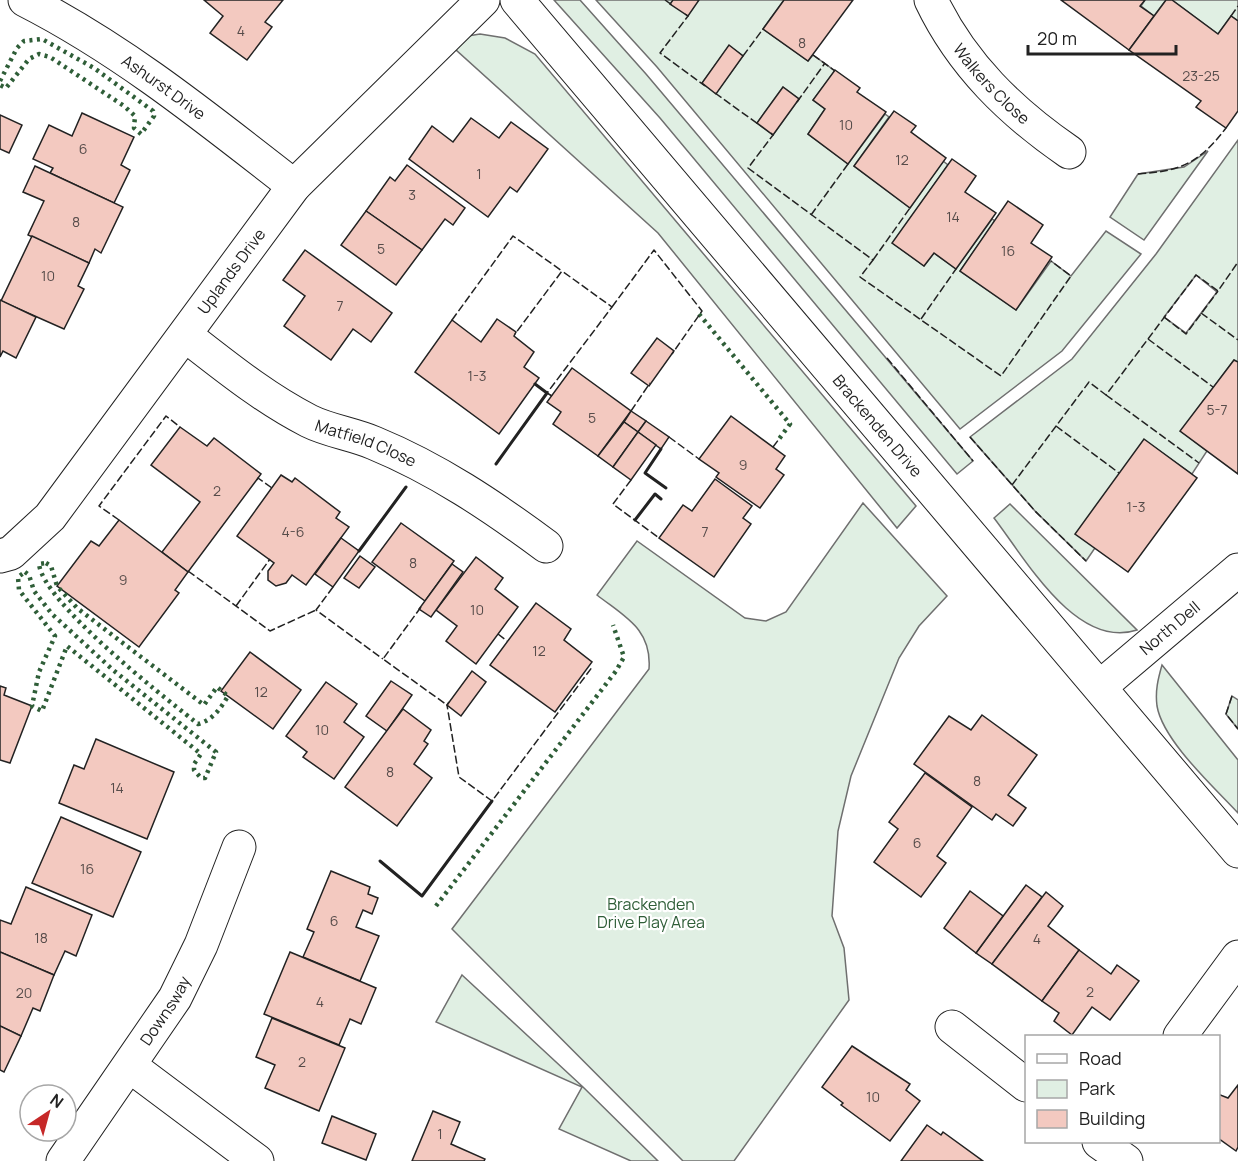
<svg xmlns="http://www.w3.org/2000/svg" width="1238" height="1161" viewBox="0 0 1238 1161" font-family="Manrope,sans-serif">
<rect width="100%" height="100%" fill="#fff"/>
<g fill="#e0efe3" stroke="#6f6f6f" stroke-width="1.5" fill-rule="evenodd">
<polygon points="554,0 580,0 646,74 973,461 957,474 660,118"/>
<path d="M596 0H784L763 29 808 61 813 55 835 71 813 100 825 109 808 134 848 164 885 114 889 117 854 166 910 208 943 161 948 165 893 243 924 266 934 253 956 269 992 219 995 221 960 271 1016 310 1051 261 1071 276 1106 231 1141 254 1062 351 960 429 657 67ZM729 46 743 56 716 93 702 83ZM783 87 799 99 773 135 757 123Z"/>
<polygon points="1145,0 1166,0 1154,16 1141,6"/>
<polygon points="1172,0 1238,0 1238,21 1231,16 1218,34"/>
<polygon points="480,34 505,38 535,54 916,506 897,528 658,233 455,49 462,37"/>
<path d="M1238 140V362L1234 360 1181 431 1207 451 1192 474 1144 440 1095 548 1086 561 1035 511 970 437 1072 359 1156 254ZM1196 275 1217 292 1186 333 1164 317Z"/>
<polygon points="1208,151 1144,240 1110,217 1138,174 1184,167"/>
<path d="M863 503 947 596 919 626 899 658 851 776 838 831 832 916 844 948 849 1000 734 1161H683L452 929 649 669C652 629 625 617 597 595L637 541 745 618 766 621 786 612Z"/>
<path d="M1010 504 1137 630C1076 650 1025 558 994 518Z"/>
<path d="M1162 665 1238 760V813C1214 787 1163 741 1157 706 1155 691 1158 679 1162 665Z"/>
<polygon points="1232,696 1238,700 1238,729 1226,714"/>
<polygon points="462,975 583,1087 658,1161 631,1161 559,1129 582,1087 436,1022"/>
</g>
<g fill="#f3c9c0" stroke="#222" stroke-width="1.5">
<polygon points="204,0 283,0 265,22 272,27 247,60 210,33 223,16"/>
<polygon points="673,0 699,0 688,16 670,4"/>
<polygon points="784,0 853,0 808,61 763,29"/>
<polygon points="1061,0 1145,0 1140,6 1154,16 1129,50"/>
<polygon points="1166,0 1172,0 1218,34 1231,16 1238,21 1238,111 1226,128 1196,107 1201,101 1129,50"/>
<polygon points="729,45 743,56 716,94 702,83"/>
<polygon points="835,70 860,88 857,92 886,112 848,164 808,134 825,109 813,100"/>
<polygon points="783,87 799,99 773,135 757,123"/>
<polygon points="894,111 916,126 911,132 946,158 910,208 854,166"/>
<polygon points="82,113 134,137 121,165 130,170 114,203 50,173 53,168 33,159 49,125 72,136"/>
<polygon points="0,115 22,125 9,153 0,149"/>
<polygon points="471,118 499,138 511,122 548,149 517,192 510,187 488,217 409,159 432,126 453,142"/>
<polygon points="952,159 976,176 965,192 996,213 956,269 934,253 924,266 892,243"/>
<polygon points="407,165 465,208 453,225 445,219 422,250 366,211 390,177 395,181"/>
<polygon points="35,166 123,207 101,253 95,249 89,263 28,235 44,201 23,192"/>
<polygon points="1008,201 1043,225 1031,243 1052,257 1016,310 960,271"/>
<polygon points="366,211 422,250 396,285 341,245"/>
<polygon points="32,236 89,263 78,286 84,289 64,329 1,301"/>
<polygon points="305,250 392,313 371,342 353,329 331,360 284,326 305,296 283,280"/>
<polygon points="0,300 36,317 16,358 3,351 0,357"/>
<polygon points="497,319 516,332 514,336 534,352 524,367 539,378 499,434 415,372 452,320 481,342"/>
<polygon points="657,338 674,351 649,386 631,373"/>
<polygon points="1234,360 1238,362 1238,474 1180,431"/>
<polygon points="572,368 631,411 598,456 553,424 561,412 547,402"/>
<polygon points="631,411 646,421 638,432 624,422"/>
<polygon points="731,416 785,456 776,469 784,475 760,508 716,477 719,473 699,459"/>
<polygon points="646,421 669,437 661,449 638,432"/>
<polygon points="624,422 638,432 613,467 598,456"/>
<polygon points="180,427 207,446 214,438 261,474 188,572 162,552 200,502 151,465"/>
<polygon points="638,432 656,445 631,480 613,467"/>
<polygon points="1144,439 1197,478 1128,572 1075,534"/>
<polygon points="281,475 292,482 295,478 340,512 336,518 349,527 306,585 292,575 286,583 276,586 268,580 268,571 274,563 237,536"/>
<polygon points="715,479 752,506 743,518 751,524 714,577 659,538 683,505 692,511"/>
<polygon points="119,520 188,572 175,590 179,593 139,647 57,586 91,541 99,546"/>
<polygon points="401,523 454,561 425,601 372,562"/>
<polygon points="341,538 359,551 333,587 315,574"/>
<polygon points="360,556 375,567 359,588 344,578"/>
<polygon points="476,557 503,578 495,589 518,607 476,664 446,641 457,626 436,610"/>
<polygon points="452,564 463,572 431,617 419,609"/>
<polygon points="536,603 571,629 564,640 592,662 555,712 490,665"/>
<polygon points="250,652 301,690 273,729 221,691"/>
<polygon points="472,671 486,682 461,716 447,705"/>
<polygon points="391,681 412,695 387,731 366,716"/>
<polygon points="326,682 357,704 344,722 364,737 334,779 303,757 307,752 286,736"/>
<polygon points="0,686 6,688 4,695 32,706 10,763 0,760"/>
<polygon points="403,709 431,730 424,741 428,744 414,764 432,778 397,826 345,787"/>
<polygon points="982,715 1037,755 1008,795 1026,808 1013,826 996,814 992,820 914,764 949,716 971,730"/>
<polygon points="96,739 174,772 147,839 59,803 74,765 84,769"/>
<polygon points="925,773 972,807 937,856 946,863 921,897 874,862 898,829 889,822"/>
<polygon points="61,817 141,852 113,917 32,883"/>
<polygon points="331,871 370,887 368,894 378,898 372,914 363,910 356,927 379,936 360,981 303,957 314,932 307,929"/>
<polygon points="1026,885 1042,897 992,964 976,953"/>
<polygon points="26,887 92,915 76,956 65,951 54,975 0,952 0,920 11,924"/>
<polygon points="970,891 1003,916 976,953 944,928"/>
<polygon points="1046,892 1063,906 1048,926 1079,950 1042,1001 992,964"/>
<polygon points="1079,950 1111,974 1117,965 1139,981 1110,1020 1092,1007 1072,1035 1054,1021 1059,1013 1042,1001"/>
<polygon points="0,952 54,975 40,1011 33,1008 21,1036 0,1026"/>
<polygon points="290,952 376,988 361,1024 350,1019 339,1045 264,1014"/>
<polygon points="272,1018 345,1048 319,1111 265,1088 275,1065 256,1057"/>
<polygon points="0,1026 21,1036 4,1072 0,1070"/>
<polygon points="852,1046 910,1084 906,1090 920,1101 890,1141 841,1105 843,1103 822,1087"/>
<polygon points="1238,1085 1238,1147 1236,1151 1218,1138 1218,1094 1228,1098"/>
<polygon points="433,1111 460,1122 451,1144 485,1159 484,1161 412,1161"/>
<polygon points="332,1116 376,1134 366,1160 322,1143"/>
<polygon points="927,1125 941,1135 943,1132 983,1161 901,1161"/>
</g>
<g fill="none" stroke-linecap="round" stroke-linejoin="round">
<defs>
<g id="minor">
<path id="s1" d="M25 0C123 50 208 119 294 186"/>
<path id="s2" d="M517 0 1238 851"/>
<path id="s3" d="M931 0C962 65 1011 112 1069 152"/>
<path id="s4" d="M185 335C225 366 264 398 309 421 329 431 353 434 374 443 437 469 492 506 546 546"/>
<path id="s5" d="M0 556 11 553 50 517 294 186 483 0"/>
<path id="s6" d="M1101 686 1238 570"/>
<polyline points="952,1027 1026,1085"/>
<polyline points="1180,1036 1238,957"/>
<polyline points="130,1066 257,1161"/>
<polyline points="1099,1142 1126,1161"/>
<path id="s7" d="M63 1161 175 998 201 945 239 847"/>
</g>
</defs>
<use href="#minor" stroke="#222" stroke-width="35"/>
<use href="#minor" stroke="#fff" stroke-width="33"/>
<g stroke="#2f5e38" stroke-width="4.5" stroke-dasharray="3 4.5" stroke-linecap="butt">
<polyline points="0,81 17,48 24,41 42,39 94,68 153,111 154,116 141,134 134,128 135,116 124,106 50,57 39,54 29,59 6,88 0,85"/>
<polyline points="699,314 790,424 779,439"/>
<path d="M46 563 51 566 57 586 77 608 204 705 217 687 228 696C221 708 213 720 198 724L193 720C160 694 43 602 39 564Z"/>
<polygon points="25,572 29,575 34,591 52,614 113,670 216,752 205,778 201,778 194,770 194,764 201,754 67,646 42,711 32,706 39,672 55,636 19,590 18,577"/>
<polyline points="436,906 616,671 624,657 613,625"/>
</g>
<g stroke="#222" stroke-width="1.5" stroke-dasharray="8 3" stroke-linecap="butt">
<polyline points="665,0 672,5"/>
<polyline points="685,14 688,16 660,53 705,86"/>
<polyline points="1231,16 1238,6"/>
<polyline points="813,55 835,71"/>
<polyline points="743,56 763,29"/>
<polyline points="715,93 758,124"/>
<polyline points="797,102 825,63"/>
<polyline points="771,133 773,135 748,168 873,260 860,277 1001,376 1071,276 1051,261"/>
<path d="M1138 174C1182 171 1199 163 1226 128"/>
<polyline points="811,215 848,164"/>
<polyline points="873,260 910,208"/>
<polyline points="612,307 654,250 702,311 672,354"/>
<polyline points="1201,313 1238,340"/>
<polyline points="1164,317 1186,334 1218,291"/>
<polyline points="921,319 956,269"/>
<polyline points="452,320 513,236 562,271 515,334"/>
<polyline points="1148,339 1213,387"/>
<polyline points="887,358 973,461"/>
<polyline points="1106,395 1199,463"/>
<polyline points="552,396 547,393 612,307 562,271"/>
<polyline points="631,411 650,383"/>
<polyline points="1056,426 1119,473"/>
<polyline points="669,437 699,459"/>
<polyline points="970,437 1035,511 1086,561"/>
<polyline points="773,447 779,439"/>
<polyline points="257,480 258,478 272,488"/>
<polyline points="631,480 613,504 659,538"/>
<polyline points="1012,485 1089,382 1106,395 1196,275 1218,291 1238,262"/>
<polyline points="119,520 99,506 166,416 180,427"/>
<polyline points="188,571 270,631 316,610"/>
<polyline points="333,587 316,610 383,659"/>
<polyline points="236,606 270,559"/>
<polyline points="421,607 383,659 447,705"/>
<polyline points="498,634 507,641"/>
<polyline points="1232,696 1226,714 1238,729"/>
<polyline points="449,702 447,705 459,777 492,801 593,666"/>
</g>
<g stroke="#222" stroke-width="3">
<polyline points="661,449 645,473 666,488"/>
<polyline points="496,464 547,393 535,384"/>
<polyline points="635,520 655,494 661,499"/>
<polyline points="359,551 406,487"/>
<polyline points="380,861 422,896 492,801"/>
</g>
</g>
<g text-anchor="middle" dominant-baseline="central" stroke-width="4.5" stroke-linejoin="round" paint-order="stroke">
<g font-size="14" fill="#564c4a">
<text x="241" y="30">4</text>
<text x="802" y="42">8</text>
<text x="1201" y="75">23-25</text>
<text x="846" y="124">10</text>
<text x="83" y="148">6</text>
<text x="902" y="159">12</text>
<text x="479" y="173">1</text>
<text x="412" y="194">3</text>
<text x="953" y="216">14</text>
<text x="76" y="221">8</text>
<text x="381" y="248">5</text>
<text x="1008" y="250">16</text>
<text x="48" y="275">10</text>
<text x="340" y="305">7</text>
<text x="477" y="375">1-3</text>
<text x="1217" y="409">5-7</text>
<text x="592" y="417">5</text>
<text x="743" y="464">9</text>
<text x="217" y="490">2</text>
<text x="1136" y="506">1-3</text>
<text x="293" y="531">4-6</text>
<text x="705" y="531">7</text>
<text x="413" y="562">8</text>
<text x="123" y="579">9</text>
<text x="477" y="609">10</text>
<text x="539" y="650">12</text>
<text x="261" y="691">12</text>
<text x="322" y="729">10</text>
<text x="390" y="771">8</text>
<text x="977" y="780">8</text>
<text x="117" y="787">14</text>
<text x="917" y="842">6</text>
<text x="87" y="868">16</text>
<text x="334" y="920">6</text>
<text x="41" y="937">18</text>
<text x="1037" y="938">4</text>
<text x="1090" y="991">2</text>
<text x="24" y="992">20</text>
<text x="320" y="1001">4</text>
<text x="302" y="1061">2</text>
<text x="873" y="1096">10</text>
<text x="440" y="1133">1</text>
</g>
<g font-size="16" fill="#222" stroke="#fff">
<text stroke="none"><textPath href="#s3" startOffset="104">Walkers Close</textPath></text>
<text stroke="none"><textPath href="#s1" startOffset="164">Ashurst Drive</textPath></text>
<text stroke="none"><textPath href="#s5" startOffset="370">Uplands Drive</textPath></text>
<text stroke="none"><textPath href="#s2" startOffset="558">Brackenden Drive</textPath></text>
<text stroke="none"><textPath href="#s4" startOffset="212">Matfield Close</textPath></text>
<text stroke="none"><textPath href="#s6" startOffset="90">North Dell</textPath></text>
<text stroke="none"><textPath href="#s7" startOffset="182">Downsway</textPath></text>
</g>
<g font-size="16" fill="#2f5e38" stroke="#fff">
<text x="651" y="904">Brackenden<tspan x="651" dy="18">Drive Play Area</tspan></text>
</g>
</g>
<rect x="1025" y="1035" width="195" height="108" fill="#ffffff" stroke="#a7a7a7" stroke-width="1.5"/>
<rect x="1037" y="1054" width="30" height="9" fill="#ffffff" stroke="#a7a7a7" stroke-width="1.5"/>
<text x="1079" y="1065" font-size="18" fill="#222222">Road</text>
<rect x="1037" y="1080" width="30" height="18" fill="#e0efe3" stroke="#a7a7a7" stroke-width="1.5"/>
<text x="1079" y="1095" font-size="18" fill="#222222">Park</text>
<rect x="1037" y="1110" width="30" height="18" fill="#f3c9c0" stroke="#a7a7a7" stroke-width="1.5"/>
<text x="1079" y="1125" font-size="18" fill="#222222">Building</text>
<g transform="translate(48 1113) rotate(36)"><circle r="28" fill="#ffffff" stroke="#a7a7a7" stroke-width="1.5"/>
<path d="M0-4.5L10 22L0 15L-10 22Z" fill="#c62828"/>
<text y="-9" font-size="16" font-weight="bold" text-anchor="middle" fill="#222222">N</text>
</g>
<path d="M1028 45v9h148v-9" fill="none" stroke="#222222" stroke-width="3"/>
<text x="1037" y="45" font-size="18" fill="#222222" stroke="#ffffff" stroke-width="4.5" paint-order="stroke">20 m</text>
</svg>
